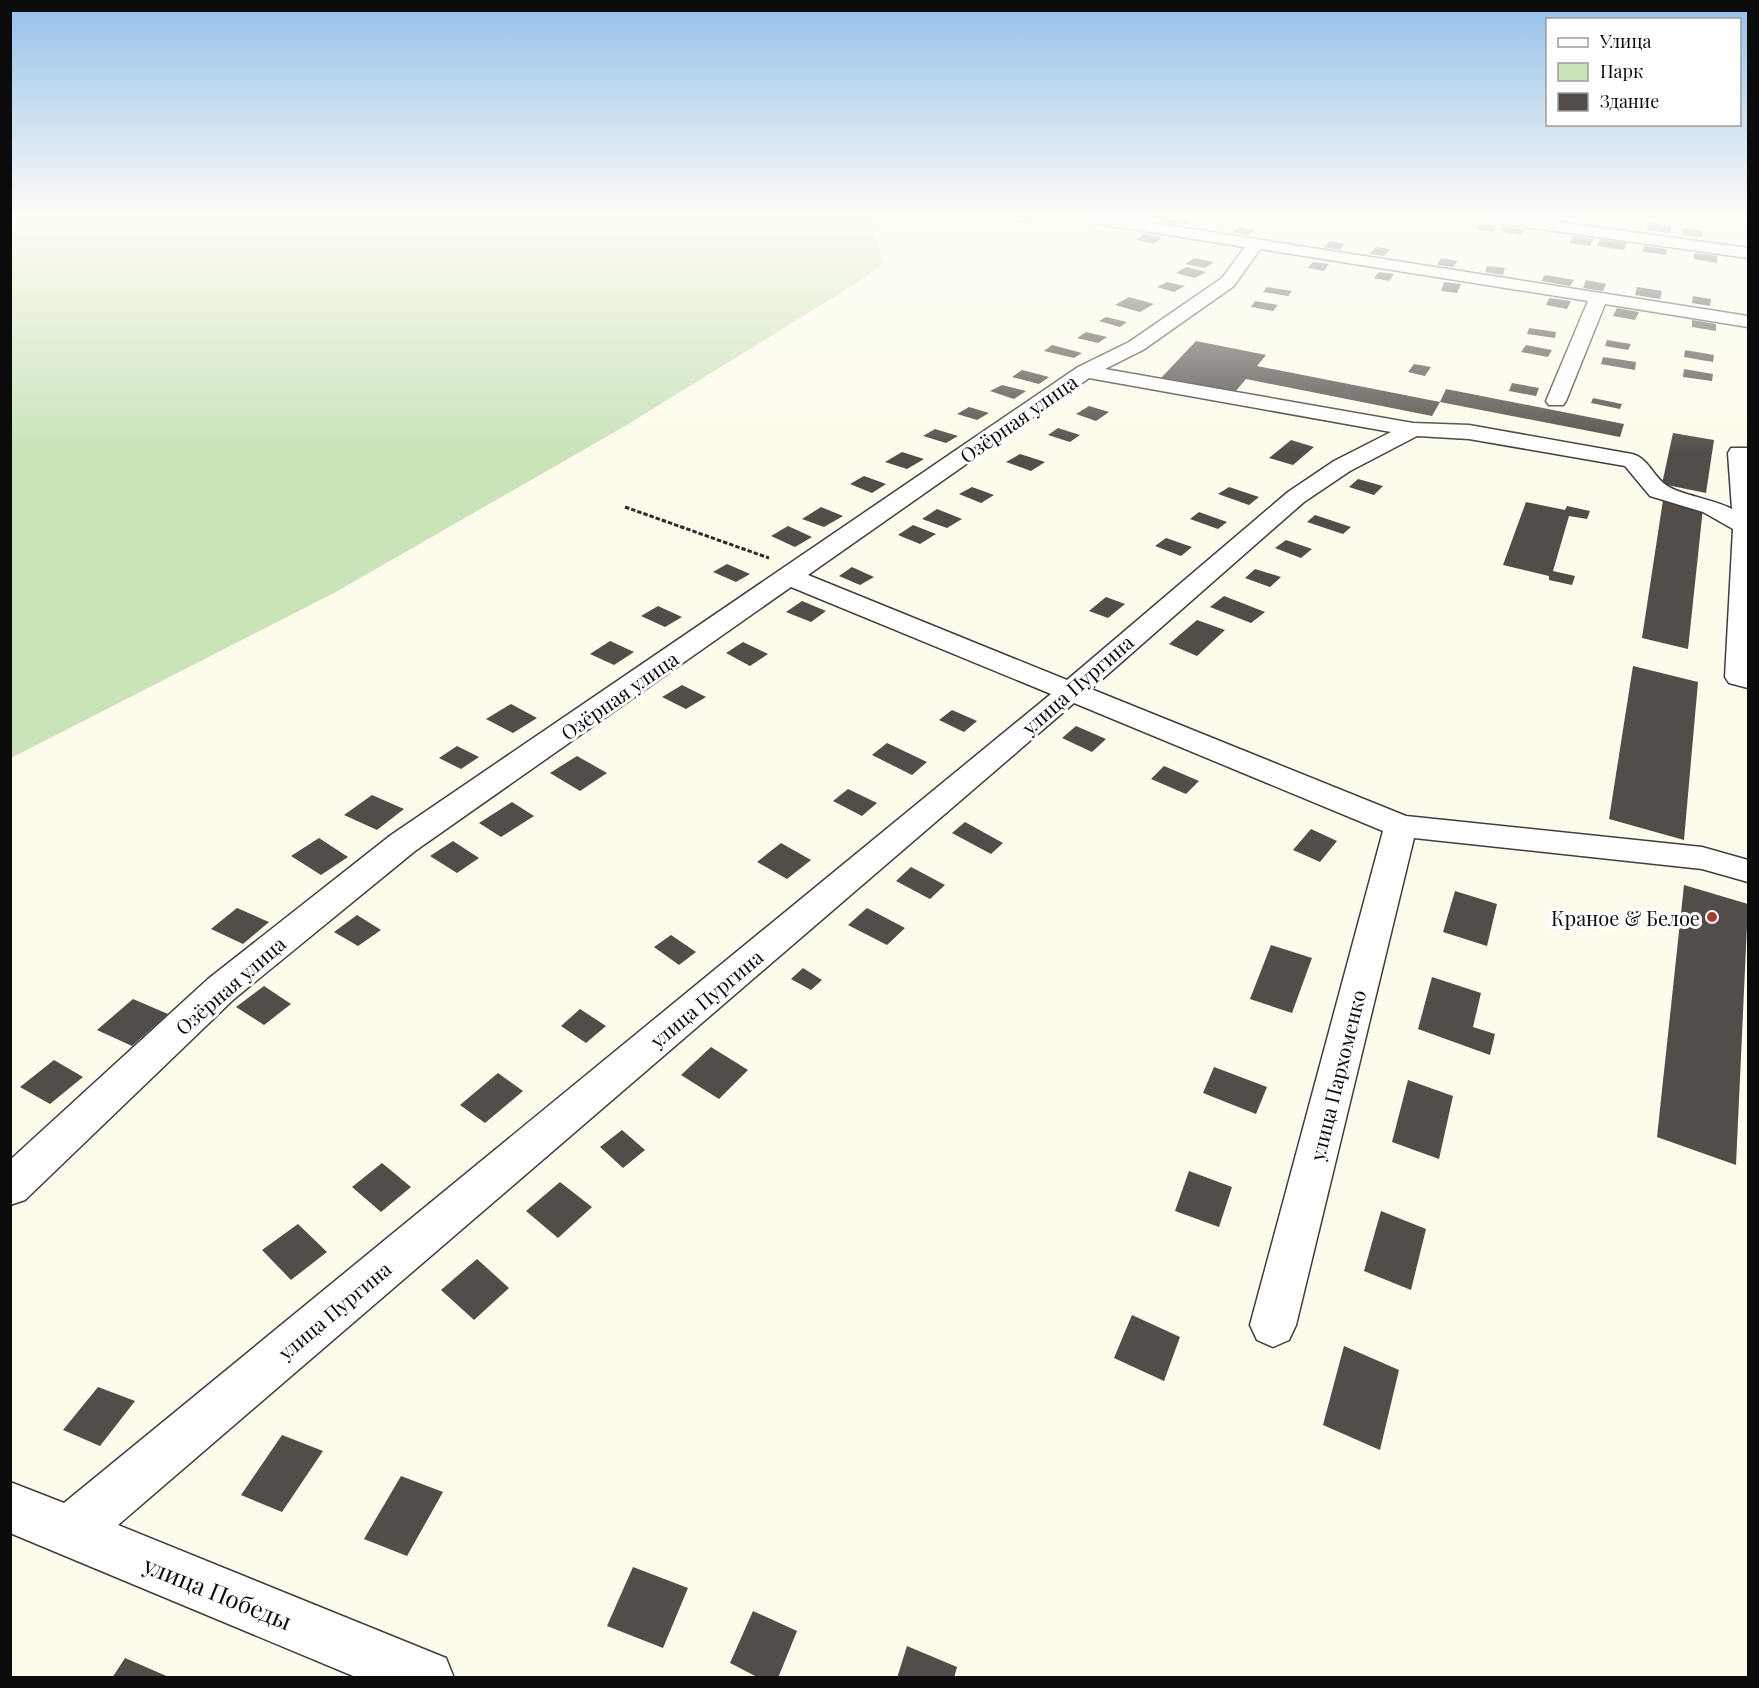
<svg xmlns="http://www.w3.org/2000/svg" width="1759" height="1688" viewBox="0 0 1759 1688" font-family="'Playfair Display',serif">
<rect width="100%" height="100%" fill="#fdfbeb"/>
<path fill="#cae3b9" d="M11 218H873C871 234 880 247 883 263L863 279 625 426 334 593 11 758Z"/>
<g fill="#524d49">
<polygon points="1020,218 1032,218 1037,219 1029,224 1014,221"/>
<polygon points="1169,218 1178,218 1192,220 1185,225 1164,221"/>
<polygon points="1649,222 1672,225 1669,233 1647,230"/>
<polygon points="1479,223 1497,225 1493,232 1475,229"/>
<polygon points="1503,226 1525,229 1522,235 1500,231"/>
<polygon points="1239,227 1255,230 1249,235 1232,233"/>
<polygon points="1683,228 1703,231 1702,237 1682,235"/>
<polygon points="1143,234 1162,237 1154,244 1136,240"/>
<polygon points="1573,236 1594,239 1590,246 1569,243"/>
<polygon points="1600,239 1627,243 1624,250 1597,246"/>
<polygon points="1330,241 1345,244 1340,250 1324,247"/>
<polygon points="1644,246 1667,249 1666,255 1643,252"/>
<polygon points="1376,247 1390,249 1384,256 1370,254"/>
<polygon points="1694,253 1717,256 1717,263 1694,259"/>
<polygon points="1194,258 1214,262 1205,268 1185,264"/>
<polygon points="1441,258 1458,261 1453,267 1437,265"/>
<polygon points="1313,262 1329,264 1324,271 1308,268"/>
<polygon points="1487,266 1505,268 1503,275 1485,272"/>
<polygon points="1186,267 1206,272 1195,278 1176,273"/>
<polygon points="1379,272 1394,274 1389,281 1374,278"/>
<polygon points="1545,275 1574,280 1570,286 1541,281"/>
<polygon points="1586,280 1606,284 1603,291 1583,288"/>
<polygon points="1167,282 1185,286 1174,292 1157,287"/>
<polygon points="1444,282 1461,284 1457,293 1441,291"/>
<polygon points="1267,287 1292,291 1288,296 1263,292"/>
<polygon points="1637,287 1662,291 1660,299 1635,295"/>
<polygon points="1693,296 1711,299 1710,306 1692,303"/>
<polygon points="1129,297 1154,304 1140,312 1115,305"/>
<polygon points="1549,298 1571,301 1567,309 1546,305"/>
<polygon points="1255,301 1278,305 1273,311 1251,307"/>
<polygon points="1617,308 1639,312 1635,320 1613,316"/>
<polygon points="1106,317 1127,322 1120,327 1099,321"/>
<polygon points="1692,320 1716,324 1716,331 1692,327"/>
<polygon points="1529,328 1556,332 1555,338 1527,334"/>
<polygon points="1086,332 1107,337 1098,343 1077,338"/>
<polygon points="1607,340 1631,344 1628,350 1605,346"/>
<polygon points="1196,341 1266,355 1257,366 1440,402 1432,416 1246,379 1234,393 1161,378"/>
<polygon points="1052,345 1082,353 1074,358 1044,351"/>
<polygon points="1526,345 1552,350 1548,357 1521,352"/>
<polygon points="1685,350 1714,355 1713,362 1684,357"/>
<polygon points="1603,357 1636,362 1635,370 1601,364"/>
<polygon points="1414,364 1431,367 1425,376 1408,372"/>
<polygon points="1684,369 1713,374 1712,381 1683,377"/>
<polygon points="1022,370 1049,377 1039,384 1012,377"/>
<polygon points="1512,383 1539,388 1536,396 1509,391"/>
<polygon points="1002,385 1026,391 1014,399 990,391"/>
<polygon points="1446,389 1624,424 1620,437 1440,402"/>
<polygon points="1593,398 1622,404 1620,409 1591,403"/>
<polygon points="1089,406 1109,412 1096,421 1076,414"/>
<polygon points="969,407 989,413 977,420 957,414"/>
<polygon points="1058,428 1080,435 1070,442 1048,435"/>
<polygon points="935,429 958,436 946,443 923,436"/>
<polygon points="1673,433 1714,440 1706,493 1662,484"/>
<polygon points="1291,440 1314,447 1293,465 1269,458"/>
<polygon points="902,452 924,459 907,469 885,462"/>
<polygon points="1020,454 1045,462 1031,471 1006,462"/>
<polygon points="864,476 886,484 872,493 850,484"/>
<polygon points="1358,479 1383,486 1374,495 1349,487"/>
<polygon points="972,487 994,495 981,503 959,494"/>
<polygon points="1229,487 1259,497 1249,505 1218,494"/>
<polygon points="1663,500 1703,508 1688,649 1642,638"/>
<polygon points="1526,502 1565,510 1567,506 1590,511 1587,519 1569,516 1553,571 1575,576 1572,585 1549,580 1549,576 1503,565"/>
<polygon points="821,507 843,516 824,527 802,519"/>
<polygon points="937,509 962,519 947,528 922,519"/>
<polygon points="1199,512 1227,522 1218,529 1190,519"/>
<polygon points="1315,515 1351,527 1343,534 1307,522"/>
<polygon points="913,525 936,534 920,544 898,535"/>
<polygon points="788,526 812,537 795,547 771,536"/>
<polygon points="1166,538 1192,547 1181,556 1155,546"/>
<polygon points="1286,540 1312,549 1301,558 1275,548"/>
<polygon points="727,564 750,574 736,582 713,572"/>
<polygon points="852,567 874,577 860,585 839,576"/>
<polygon points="1255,569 1281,577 1270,587 1245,578"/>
<polygon points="1224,596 1265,612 1251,623 1210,607"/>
<polygon points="1106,597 1125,604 1108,618 1089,611"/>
<polygon points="802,601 826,611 811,622 786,612"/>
<polygon points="658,606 682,617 665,627 641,616"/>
<polygon points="1197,620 1225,630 1197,656 1169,644"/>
<polygon points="610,641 634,652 614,665 590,654"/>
<polygon points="743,642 768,654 750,666 726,653"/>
<polygon points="1633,666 1698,682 1684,840 1609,819"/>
<polygon points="682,685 706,697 686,709 662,697"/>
<polygon points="511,704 537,718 513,733 486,719"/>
<polygon points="952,710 977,721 964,732 939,720"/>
<polygon points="1076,726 1106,739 1092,752 1062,738"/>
<polygon points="887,743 927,762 912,775 872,755"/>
<polygon points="457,746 479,757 461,769 439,758"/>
<polygon points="577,756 607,773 580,791 550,773"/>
<polygon points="1164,766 1199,781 1186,794 1151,779"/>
<polygon points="848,789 877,803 862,816 833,801"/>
<polygon points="372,795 404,809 377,830 344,815"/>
<polygon points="512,802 534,816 501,837 479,823"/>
<polygon points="965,822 1003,843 991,854 952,833"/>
<polygon points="1311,829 1337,841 1320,862 1293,850"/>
<polygon points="319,838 348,857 321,875 291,856"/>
<polygon points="453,841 479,858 457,873 430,856"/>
<polygon points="781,843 811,860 787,879 757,862"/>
<polygon points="911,867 945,885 930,899 896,881"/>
<polygon points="1684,885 1748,904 1736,1165 1657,1137"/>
<polygon points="1455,891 1497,904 1487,946 1443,932"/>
<polygon points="237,908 269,922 243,944 211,929"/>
<polygon points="867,908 905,928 887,945 848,925"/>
<polygon points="357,915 381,930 358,946 334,932"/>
<polygon points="671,935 696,952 679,965 654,947"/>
<polygon points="1271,945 1312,958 1292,1013 1250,999"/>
<polygon points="803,968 822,980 811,990 791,979"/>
<polygon points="1432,977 1481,993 1473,1027 1495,1034 1490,1055 1418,1029"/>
<polygon points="264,986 291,1004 264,1025 236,1007"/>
<polygon points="133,999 168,1014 132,1046 97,1030"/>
<polygon points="580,1009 606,1026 586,1043 561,1026"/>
<polygon points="711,1047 748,1070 719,1099 681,1075"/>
<polygon points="54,1060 83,1077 50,1104 20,1087"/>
<polygon points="1214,1067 1267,1087 1256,1114 1203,1093"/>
<polygon points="498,1073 523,1091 485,1123 460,1105"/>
<polygon points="1408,1080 1453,1096 1439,1159 1392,1142"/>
<polygon points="622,1130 645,1150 623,1168 600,1147"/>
<polygon points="382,1163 411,1187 381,1212 352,1187"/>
<polygon points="1189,1171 1232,1187 1219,1227 1175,1211"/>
<polygon points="560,1182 592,1207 558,1238 526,1211"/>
<polygon points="1381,1211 1426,1229 1411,1290 1364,1271"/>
<polygon points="298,1224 327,1252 291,1280 262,1250"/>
<polygon points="477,1259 509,1288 474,1320 441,1290"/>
<polygon points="1132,1315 1180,1337 1164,1381 1114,1358"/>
<polygon points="1344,1346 1399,1370 1380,1450 1323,1425"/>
<polygon points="98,1387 135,1401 100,1446 63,1430"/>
<polygon points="282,1435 323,1451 282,1512 241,1495"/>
<polygon points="401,1476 443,1492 407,1556 364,1539"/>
<polygon points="633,1567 688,1588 663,1648 607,1626"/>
<polygon points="753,1611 797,1631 778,1678 759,1678 730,1663"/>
<polygon points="907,1646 957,1667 954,1678 897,1678"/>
<polygon points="125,1658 171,1678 112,1678"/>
</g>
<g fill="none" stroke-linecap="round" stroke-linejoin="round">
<defs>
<g id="minor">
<path d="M1084 218H1121L1748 316V327L1605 304 1566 401 1563 405H1549L1546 401 1588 301 1260 249 1234 286 1143 350 1105 369 1413 423 1469 425 1632 454C1648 458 1653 476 1666 485 1679 495 1714 499 1732 509L1728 453 1731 448H1747L1748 688 1729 683 1725 677 1733 529 1703 512 1650 496 1625 466 1469 439 1417 436 1350 471 1304 502 1091 689 1406 816 1702 847 1748 860V882L1702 869 1414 838 1296 1325 1289 1340 1273 1347 1257 1340 1250 1325 1383 831 1074 703 118 1525 446 1658 454 1678H358L10 1533V1482L64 1503 1051 694 791 587 415 851 234 999 25 1200 10 1205V1160L208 979 391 835 1078 367 1129 342 1222 278 1245 247 1092 223ZM1089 378 1391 432 1334 461 1288 492 1067 680 808 575Z"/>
<polygon points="1489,218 1529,218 1748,248 1748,258 1497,223"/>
</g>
</defs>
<use href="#minor" stroke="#3e3e3e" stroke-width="3"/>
<polyline stroke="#2d2d2d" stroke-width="3" stroke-dasharray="4.5 2" stroke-linecap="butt" points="625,507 769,558"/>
<use href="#minor" fill="#fff" fill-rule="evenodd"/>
</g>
<linearGradient id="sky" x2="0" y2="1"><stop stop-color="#93c0ea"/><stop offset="0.48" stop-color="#fefdf6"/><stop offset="1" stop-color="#fefdf6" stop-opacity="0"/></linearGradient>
<rect width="1759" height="454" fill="url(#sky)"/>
<circle fill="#aa3b34" stroke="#fff" stroke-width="2" cx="1712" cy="917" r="6"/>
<g text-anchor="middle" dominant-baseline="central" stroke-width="6" stroke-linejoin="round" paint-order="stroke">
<g font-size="20" fill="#0b0b0b" stroke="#fff">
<text transform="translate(1018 418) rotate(-35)">Озёрная улица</text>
<text transform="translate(1077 684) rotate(-41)">улица Пургина</text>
<text transform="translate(619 695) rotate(-35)">Озёрная улица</text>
<text transform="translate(230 985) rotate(-41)">Озёрная улица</text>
<text transform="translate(706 998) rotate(-40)">улица Пургина</text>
<text transform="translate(1337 1075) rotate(-76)">улица Пархоменко</text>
<text transform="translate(334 1310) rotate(-40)">улица Пургина</text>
</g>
<g font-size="20" fill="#0b0b0b" stroke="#fff" text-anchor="end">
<text x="1700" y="917">Краное &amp; Белое</text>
</g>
<g font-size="24" fill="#0b0b0b" stroke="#fff">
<text transform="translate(218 1592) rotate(22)">улица Победы</text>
</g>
</g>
<rect width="1759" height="1688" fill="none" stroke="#0b0b0b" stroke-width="24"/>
<rect x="1546" y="18" width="195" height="108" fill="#ffffff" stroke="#9d9d9d" stroke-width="1.5"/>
<rect x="1558" y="38" width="30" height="9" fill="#ffffff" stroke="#9d9d9d" stroke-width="1.5"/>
<text x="1600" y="48" font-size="18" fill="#0b0b0b">Улица</text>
<rect x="1558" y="63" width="30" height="18" fill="#cae3b9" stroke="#9d9d9d" stroke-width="1.5"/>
<text x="1600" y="78" font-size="18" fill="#0b0b0b">Парк</text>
<rect x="1558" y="93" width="30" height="18" fill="#524d49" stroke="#9d9d9d" stroke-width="1.5"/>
<text x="1600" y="108" font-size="18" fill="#0b0b0b">Здание</text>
</svg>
